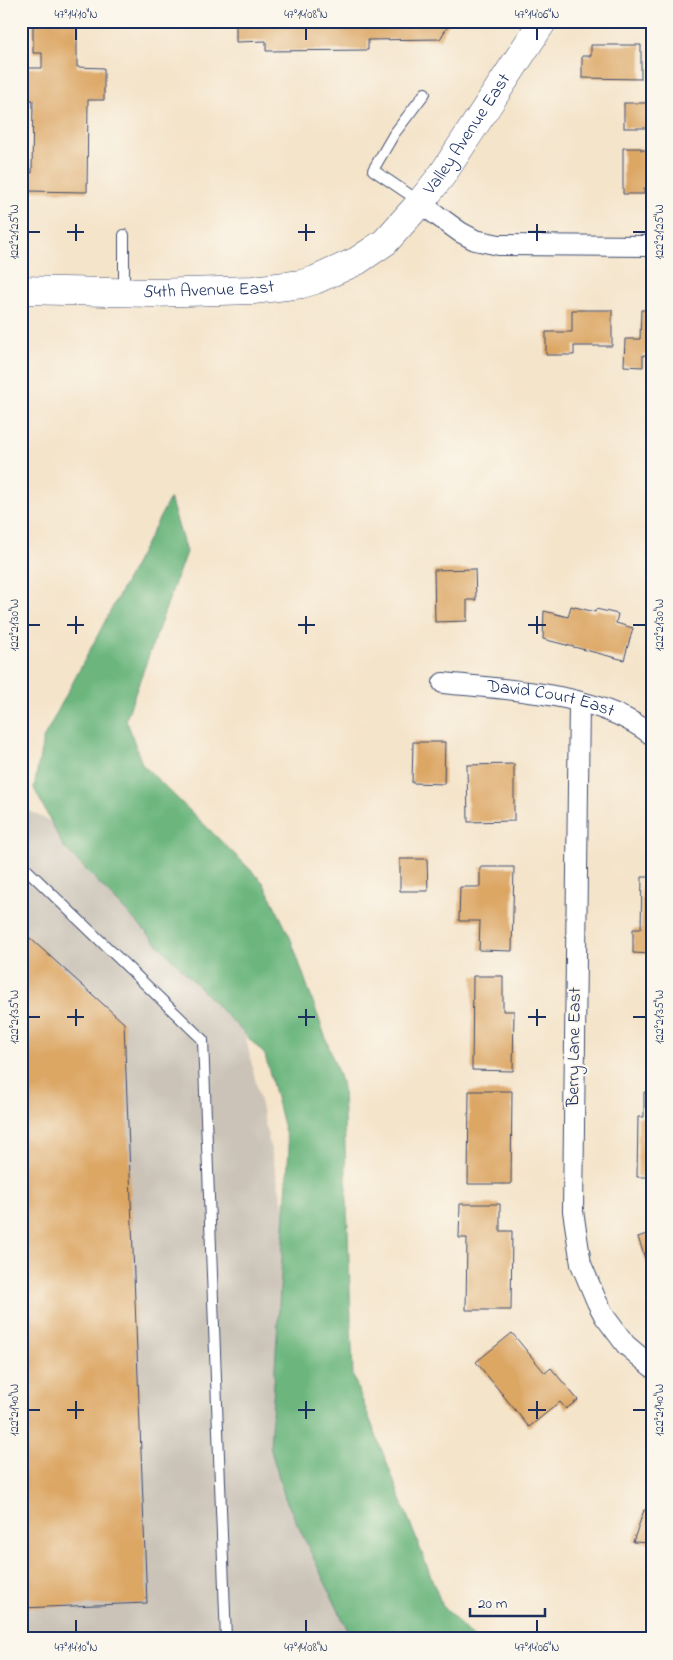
<svg xmlns="http://www.w3.org/2000/svg" width="673" height="1660" viewBox="0 0 673 1660" font-family="'Indie Flower',sans-serif">
<rect width="100%" height="100%" fill="#fbf7ec"/>
<filter id="ink" filterUnits="userSpaceOnUse"><feTurbulence type="fractalNoise" baseFrequency=".02" numOctaves="2"/><feDisplacementMap in="SourceGraphic" scale="10" xChannelSelector="R" yChannelSelector="G"/><feConvolveMatrix kernelMatrix="1 2 1 2 8 2 1 2 1" color-interpolation-filters="sRGB"/></filter>
<filter id="wash" filterUnits="userSpaceOnUse"><feTurbulence type="fractalNoise" baseFrequency=".0096" numOctaves="4" result="noise"/><feDisplacementMap in="SourceGraphic" scale="20" xChannelSelector="R" yChannelSelector="G"/><feGaussianBlur stdDeviation="1.12" result="paint"/><feColorMatrix in="noise" values="0 0 0 0 0 0 0 0 0 0 0 0 0 0 0 0 0 1.4 0 .05"/><feComposite in="paint" operator="in"/></filter>
<g filter="url(#wash)">
<rect width="100%" height="100%" fill="#f4e4ca"/>
<polygon fill="#cbc3b8" points="21,806 218,913 380,1639 21,1639"/>
<polygon fill="#6cb67e" stroke="#44726e" points="170,498 186,552 126,719 142,764 263,882 290,937 343,1087 353,1376 442,1605 474,1639 352,1639 285,1498 270,1447 289,1148 265,1055 63,846 34,788 43,739"/>
<g id="blocks">
<g fill="#dca663">
<polygon points="33,21 77,21 77,67 104,68 104,100 88,100 87,192 26,191 26,173 32,173 33,100 21,100 21,68 42,68 42,53 33,53"/>
<polygon points="236,21 451,21 440,39 368,40 368,50 266,51 266,41 236,42"/>
<polygon points="591,45 641,45 641,79 582,78 582,56 591,56"/>
<rect x="624" y="103" width="28" height="25"/>
<polygon points="623,148 641,148 641,150 652,150 652,188 644,188 644,194 623,194"/>
<polygon points="572,310 612,310 612,346 574,346 574,355 546,355 546,332 572,332"/>
<polygon points="641,310 652,310 652,355 643,355 643,367 624,366 625,339 640,339"/>
<polygon points="475,569 476,600 467,600 467,621 435,622 434,570"/>
<polygon points="571,606 595,612 596,609 618,614 616,623 633,628 624,660 543,639 544,611 568,617"/>
<polygon points="413,742 445,742 444,784 412,783"/>
<polygon points="514,764 514,821 468,822 467,765"/>
<polygon points="400,859 427,859 428,891 400,891"/>
<polygon points="480,867 514,867 512,951 479,950 480,921 459,921 460,887 480,887"/>
<polygon points="642,877 652,877 652,954 633,953 633,929 641,929"/>
<polygon points="21,930 124,1023 147,1603 21,1608"/>
<polygon points="473,976 503,976 503,1011 514,1011 513,1071 472,1070"/>
<polygon points="469,1091 512,1091 511,1184 468,1184"/>
<polygon points="644,1092 652,1092 652,1177 637,1177 638,1117 644,1117"/>
<polygon points="460,1204 500,1204 500,1231 512,1231 511,1310 466,1310 467,1238 459,1238"/>
<polygon points="652,1232 652,1277 651,1277 638,1237"/>
<polygon points="512,1333 545,1373 551,1368 578,1400 566,1409 560,1402 529,1427 476,1362"/>
<polygon points="644,1510 652,1510 652,1543 633,1542"/>
</g>
</g>
</g>
<g filter="url(#ink)">
<use href="#blocks" fill-opacity="0" stroke="#3c4a6e" stroke-width="1"/>
<g fill="none" stroke-linecap="round" stroke-linejoin="round">
<defs>
<g id="lane">
<polyline points="419,201 373,170 394,134 425,93"/>
<polyline points="124,291 124,235"/>
<polyline points="21,864 203,1040 226,1639"/>
</g>
<g id="street">
<polyline points="420,203 460,232 475,240 499,245 652,246"/>
<path id="s1" d="M443 683C510 690 597 692 652 735"/>
<polyline points="579,702 573,1211 581,1264 597,1302 605,1317 626,1345 652,1367"/>
</g>
<g id="secondary">
<path id="s2" d="M21 290 152 293 253 290 302 284 315 280 357 261 385 242 420 203 442 175 543 21"/>
</g>
</defs>
<use href="#lane" stroke="#3c4a6e" stroke-width="12"/>
<use href="#street" stroke="#3c4a6e" stroke-width="22"/>
<use href="#secondary" stroke="#3c4a6e" stroke-width="29"/>
<use href="#lane" stroke="#fff" stroke-width="10"/>
<use href="#street" stroke="#fff" stroke-width="20"/>
<use href="#secondary" stroke="#fff" stroke-width="28"/>
</g>
</g>
<path fill="none" stroke="#1b2f5e" stroke-width="2" d="M76 28V40M306 28V40M537 28V40M76 224V241M306 224V241M537 224V241M28 232H40M67 232H84M298 232H315M528 232H546M633 232H646M76 616V634M306 616V634M537 616V634M28 625H40M67 625H84M298 625H315M528 625H546M633 625H646M76 1009V1026M306 1009V1026M537 1009V1026M28 1017H40M67 1017H84M298 1017H315M528 1017H546M633 1017H646M76 1401V1419M306 1401V1419M537 1401V1419M28 1410H40M67 1410H84M298 1410H315M528 1410H546M633 1410H646M76 1620V1632M306 1620V1632M537 1620V1632"/>
<g text-anchor="middle" dominant-baseline="central" stroke-width="4" stroke-linejoin="round" paint-order="stroke">
<g font-size="18" fill="#1b2f5e" stroke="#fbf7ec">
<text stroke="none"><textPath href="#s2" startOffset="511">Valley Avenue East</textPath></text>
<text stroke="none"><textPath href="#s2" startOffset="188">54th Avenue East</textPath></text>
<text stroke="none"><textPath href="#s1" startOffset="109">David Court East</textPath></text>
<text transform="translate(575 1047) rotate(-89)">Berry Lane East</text>
</g>
</g>
<rect width="673" height="1660" fill="none" stroke="#fbf7ec" stroke-width="55"/>
<path d="M470 1608v8h75v-8" fill="none" stroke="#1b2f5e" stroke-width="2.5"/>
<text x="478" y="1608" font-size="15" fill="#1b2f5e" stroke="#fbf7ec" stroke-width="4" paint-order="stroke">20 m</text>
<rect x="28" y="28" width="618" height="1604" fill="none" stroke="#1b2f5e" stroke-width="2"/>
<g font-size="12" text-anchor="middle" fill="#1b2f5e">
<text x="76" y="18">47°14'10"N</text>
<text x="306" y="18">47°14'08"N</text>
<text x="537" y="18">47°14'06"N</text>
<text transform="translate(659 232) rotate(-90)" y="4">122°21'25"W</text>
<text transform="translate(14 232) rotate(-90)" y="4">122°21'25"W</text>
<text transform="translate(659 625) rotate(-90)" y="4">122°21'30"W</text>
<text transform="translate(14 625) rotate(-90)" y="4">122°21'30"W</text>
<text transform="translate(659 1017) rotate(-90)" y="4">122°21'35"W</text>
<text transform="translate(14 1017) rotate(-90)" y="4">122°21'35"W</text>
<text transform="translate(659 1410) rotate(-90)" y="4">122°21'40"W</text>
<text transform="translate(14 1410) rotate(-90)" y="4">122°21'40"W</text>
<text x="76" y="1651">47°14'10"N</text>
<text x="306" y="1651">47°14'08"N</text>
<text x="537" y="1651">47°14'06"N</text>
</g>
</svg>
